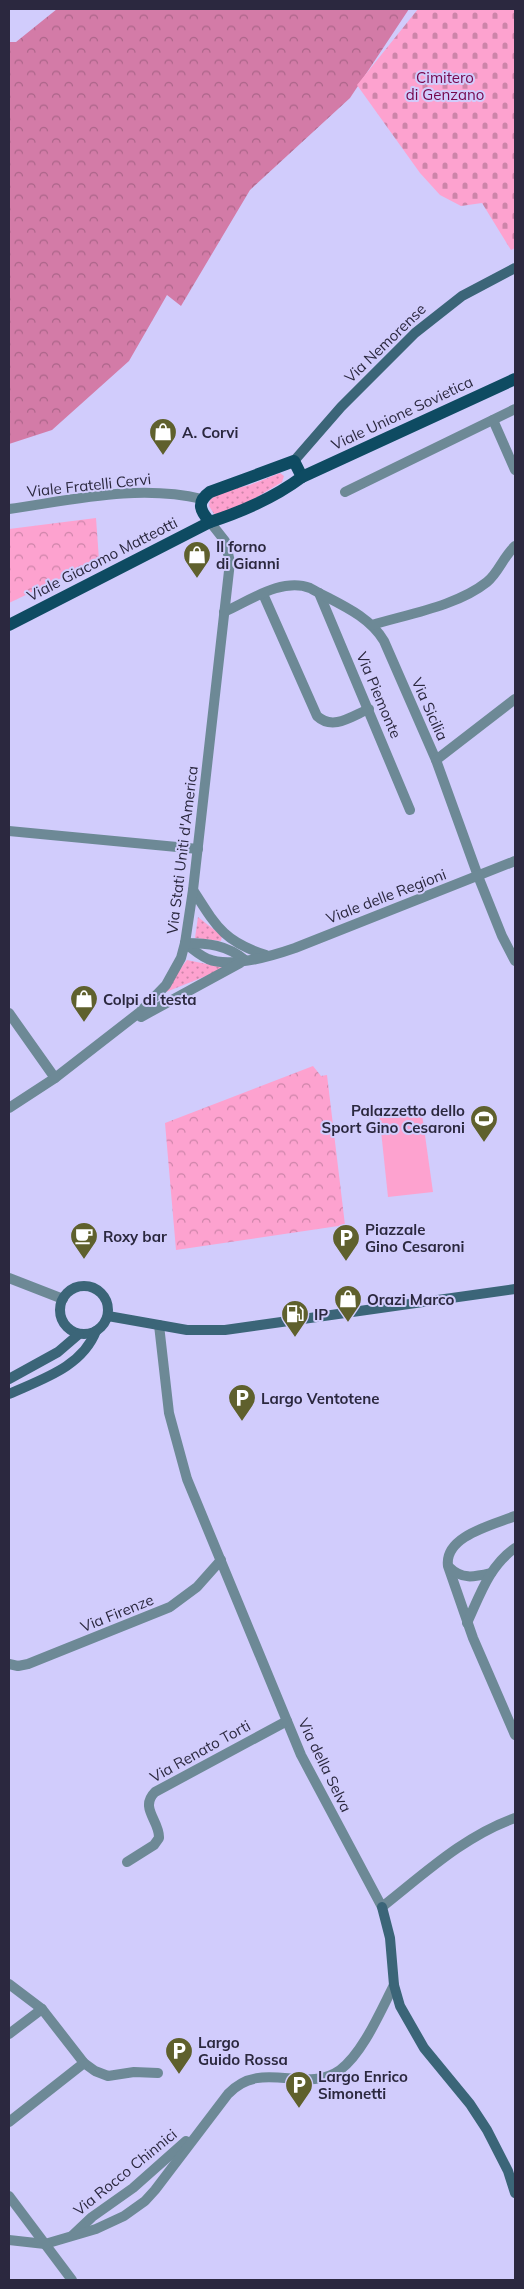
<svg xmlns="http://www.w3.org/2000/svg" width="524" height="2289" viewBox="0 0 524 2289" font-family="Mulish,sans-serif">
<defs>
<pattern id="grass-dots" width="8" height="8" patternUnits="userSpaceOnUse" patternTransform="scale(1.25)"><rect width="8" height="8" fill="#fda2cf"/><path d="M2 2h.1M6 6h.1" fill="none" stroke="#cd84a9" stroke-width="1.8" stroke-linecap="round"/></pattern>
<pattern id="forest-crowns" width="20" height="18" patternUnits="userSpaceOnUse" patternTransform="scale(1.25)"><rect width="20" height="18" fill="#d37ba7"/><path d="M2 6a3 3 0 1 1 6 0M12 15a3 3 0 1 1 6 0" fill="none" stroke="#ab6589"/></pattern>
<pattern id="cemetery-stones" width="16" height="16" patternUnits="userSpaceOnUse" patternTransform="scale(1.25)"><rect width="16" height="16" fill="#fda2cf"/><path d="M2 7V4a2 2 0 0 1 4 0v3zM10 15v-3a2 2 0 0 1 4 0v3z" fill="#cd84a9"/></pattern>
<pattern id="park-crowns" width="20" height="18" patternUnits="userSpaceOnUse" patternTransform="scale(1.25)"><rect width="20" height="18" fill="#fda2cf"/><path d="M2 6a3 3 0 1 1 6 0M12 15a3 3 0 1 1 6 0" fill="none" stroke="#cd84a9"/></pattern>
</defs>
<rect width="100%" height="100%" fill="#d1ccfc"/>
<g fill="url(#grass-dots)">
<polygon points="280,473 284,476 282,482 230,513 214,514 209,506 210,500 219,492 250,485"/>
<polygon points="198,917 222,936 221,941 195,938"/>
<polygon points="187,960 226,968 161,994"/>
</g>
<polygon fill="url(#forest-crowns)" points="57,9 409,9 350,98 250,190 181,306 167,295 129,361 52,430 9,444 9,42 16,42"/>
<polygon fill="url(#cemetery-stones)" points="418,9 515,9 515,248 511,250 482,203 461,206 440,195 420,173 357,85"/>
<g fill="url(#park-crowns)">
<polygon points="96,518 99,560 9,603 9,529"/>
<polygon points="313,1066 321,1076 327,1075 345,1225 176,1250 165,1123"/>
</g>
<polygon fill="#fda2cf" points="421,1107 433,1192 388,1197 379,1112"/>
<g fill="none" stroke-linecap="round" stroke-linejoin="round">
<g stroke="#6d8996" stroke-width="10">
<polyline points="493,420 515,470"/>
<polyline points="345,492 515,409"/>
<path d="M9 509C73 500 138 484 202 499"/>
<polyline points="319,593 410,810"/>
<path d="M263 594 317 716C333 731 352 716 369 709"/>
<path d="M224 612C249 601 282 577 310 588 336 603 368 614 384 641L436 760 478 876 502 936 515 961"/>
<path d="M372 625C408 614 457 606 487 582 499 572 503 557 515 546"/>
<polyline points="436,760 515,699"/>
<polyline points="9,831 198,849"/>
<path d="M193 890C216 926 224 942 266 955"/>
<path d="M185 943C192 949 199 955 208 959 230 968 272 956 295 948L515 861"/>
<path d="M185 943C208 943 227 945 245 960"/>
<polyline points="9,1013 55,1078"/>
<polyline points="141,1017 240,963"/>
<polyline points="9,1108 55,1078 140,1012 166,985 181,958 185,943 193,890 230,562 225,541 210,522"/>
<polyline points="9,1278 63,1299"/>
<path d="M159 1325 169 1413 187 1479 301 1755 382 1907C424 1874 464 1836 515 1818"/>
<path d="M515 1516C493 1525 444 1536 448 1566L473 1638 515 1735"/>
<path d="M449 1567C462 1580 474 1577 491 1573"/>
<path d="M467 1623C480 1595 489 1566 515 1548"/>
<polyline points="9,1664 18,1666 28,1664 170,1607 197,1587 221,1560"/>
<path d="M127 1862 154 1845 159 1838C160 1821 139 1808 155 1792L287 1721"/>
<polyline points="9,1984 42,2009 84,2063 95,2071 108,2076 134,2072 158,2073"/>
<polyline points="9,2034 42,2009"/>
<polyline points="9,2122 84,2063"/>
<polyline points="9,2196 72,2280"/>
<polyline points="73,2235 92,2217 133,2188 186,2141"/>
<path d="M9 2240 45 2244 96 2229 124 2216 145 2201 155 2190 228 2094C261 2058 305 2095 340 2070 363 2053 381 2010 394 1985"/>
</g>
<g stroke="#3b6578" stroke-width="10">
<polyline points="294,461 341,407 415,333 462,296 515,268"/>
<circle cx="84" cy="1310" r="24"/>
<polyline points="108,1316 187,1330 225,1330 515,1289"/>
<polyline points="9,1379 58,1352 79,1334"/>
<path d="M9 1394C42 1379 82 1367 96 1331"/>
<polyline points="382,1907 390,1938 394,1985 400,2006 424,2048 470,2104 487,2130 508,2171 515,2193"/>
</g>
<g stroke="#0e4b62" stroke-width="12">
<path d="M294 461 302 477C274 498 244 511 210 522 200 511 196 502 210 492Z"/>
<polyline points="302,477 515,379"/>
<polyline points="9,625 210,522"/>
</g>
</g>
<defs>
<symbol id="shop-pin" viewBox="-11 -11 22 30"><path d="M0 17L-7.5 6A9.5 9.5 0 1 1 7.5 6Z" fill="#5f602d" stroke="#d1ccfc"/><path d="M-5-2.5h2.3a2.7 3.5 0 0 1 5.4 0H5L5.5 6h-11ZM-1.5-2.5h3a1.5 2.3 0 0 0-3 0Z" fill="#fff"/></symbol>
<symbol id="stadium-pin" viewBox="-11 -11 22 30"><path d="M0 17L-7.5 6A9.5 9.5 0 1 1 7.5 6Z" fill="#5f602d" stroke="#d1ccfc"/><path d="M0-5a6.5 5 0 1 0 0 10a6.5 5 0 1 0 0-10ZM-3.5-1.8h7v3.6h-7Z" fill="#fff"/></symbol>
<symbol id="cafe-pin" viewBox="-11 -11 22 30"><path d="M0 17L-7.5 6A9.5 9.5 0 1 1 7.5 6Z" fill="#5f602d" stroke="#d1ccfc"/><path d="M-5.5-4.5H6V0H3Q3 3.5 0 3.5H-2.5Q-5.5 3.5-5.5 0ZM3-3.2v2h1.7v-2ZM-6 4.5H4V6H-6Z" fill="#fff"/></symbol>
<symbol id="parking-pin" viewBox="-11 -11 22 30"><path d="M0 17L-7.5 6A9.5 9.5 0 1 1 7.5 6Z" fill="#5f602d" stroke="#d1ccfc"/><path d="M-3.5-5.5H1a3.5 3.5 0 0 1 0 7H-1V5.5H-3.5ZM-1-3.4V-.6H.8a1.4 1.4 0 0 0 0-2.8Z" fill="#fff"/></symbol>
<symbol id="fuel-pin" viewBox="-11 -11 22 30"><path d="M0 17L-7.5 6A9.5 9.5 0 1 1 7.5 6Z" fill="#5f602d" stroke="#d1ccfc"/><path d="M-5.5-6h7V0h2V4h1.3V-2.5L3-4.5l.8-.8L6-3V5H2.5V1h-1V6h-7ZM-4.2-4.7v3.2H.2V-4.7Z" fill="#fff"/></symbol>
</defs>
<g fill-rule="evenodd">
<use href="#shop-pin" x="147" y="416" width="32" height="43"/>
<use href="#shop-pin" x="181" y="539" width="32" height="43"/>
<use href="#shop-pin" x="68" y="983" width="32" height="43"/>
<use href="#stadium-pin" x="468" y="1103" width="32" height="43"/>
<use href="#cafe-pin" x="68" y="1220" width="32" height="43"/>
<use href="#parking-pin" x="330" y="1222" width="32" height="43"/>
<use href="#shop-pin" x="332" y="1283" width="32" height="43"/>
<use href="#fuel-pin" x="279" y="1298" width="32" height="43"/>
<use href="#parking-pin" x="226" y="1382" width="32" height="43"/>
<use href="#parking-pin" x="163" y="2035" width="32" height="43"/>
<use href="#parking-pin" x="283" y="2069" width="32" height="43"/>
</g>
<g text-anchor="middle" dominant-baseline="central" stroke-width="4" stroke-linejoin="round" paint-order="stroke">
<g font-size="15" fill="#75064c" stroke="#d1ccfc">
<text x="445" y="77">Cimitero<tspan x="445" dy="17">di Genzano</tspan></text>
</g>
<g font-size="15" fill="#2b283f" stroke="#d1ccfc">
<text transform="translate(385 343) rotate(-44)">Via Nemorense</text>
<text transform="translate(402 413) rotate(-25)">Viale Unione Sovietica</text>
<text transform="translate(89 485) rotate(-6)">Viale Fratelli Cervi</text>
<text transform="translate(102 559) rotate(-27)">Viale Giacomo Matteotti</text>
<text transform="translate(379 695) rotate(67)">Via Piemonte</text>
<text transform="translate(430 709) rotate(66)">Via Sicilia</text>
<text transform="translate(182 850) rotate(-83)">Via Stati Uniti d'America</text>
<text transform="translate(386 896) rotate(-21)">Viale delle Regioni</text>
<text transform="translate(117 1613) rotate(-22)">Via Firenze</text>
<text transform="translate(200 1751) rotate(-29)">Via Renato Torti</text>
<text transform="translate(325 1765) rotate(64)">Via della Selva</text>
<text transform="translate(125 2172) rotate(-39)">Via Rocco Chinnici</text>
</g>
<g font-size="15" font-weight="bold" fill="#2b283f" stroke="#d1ccfc" text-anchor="start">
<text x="182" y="432">A. Corvi</text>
<text x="216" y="546">Il forno<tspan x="216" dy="17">di Gianni</tspan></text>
<text x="103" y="999">Colpi di testa</text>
<text x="465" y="1110" text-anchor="end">Palazzetto dello<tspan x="465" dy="17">Sport Gino Cesaroni</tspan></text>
<text x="365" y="1229">Piazzale<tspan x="365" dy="17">Gino Cesaroni</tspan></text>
<text x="103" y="1236">Roxy bar</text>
<text x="367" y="1299">Orazi Marco</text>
<text x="314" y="1314">IP</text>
<text x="261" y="1398">Largo Ventotene</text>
<text x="198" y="2042">Largo<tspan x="198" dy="17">Guido Rossa</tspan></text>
<text x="318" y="2076">Largo Enrico<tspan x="318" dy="17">Simonetti</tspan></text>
</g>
</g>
<rect width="524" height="2289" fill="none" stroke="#2b283f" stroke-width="20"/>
</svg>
